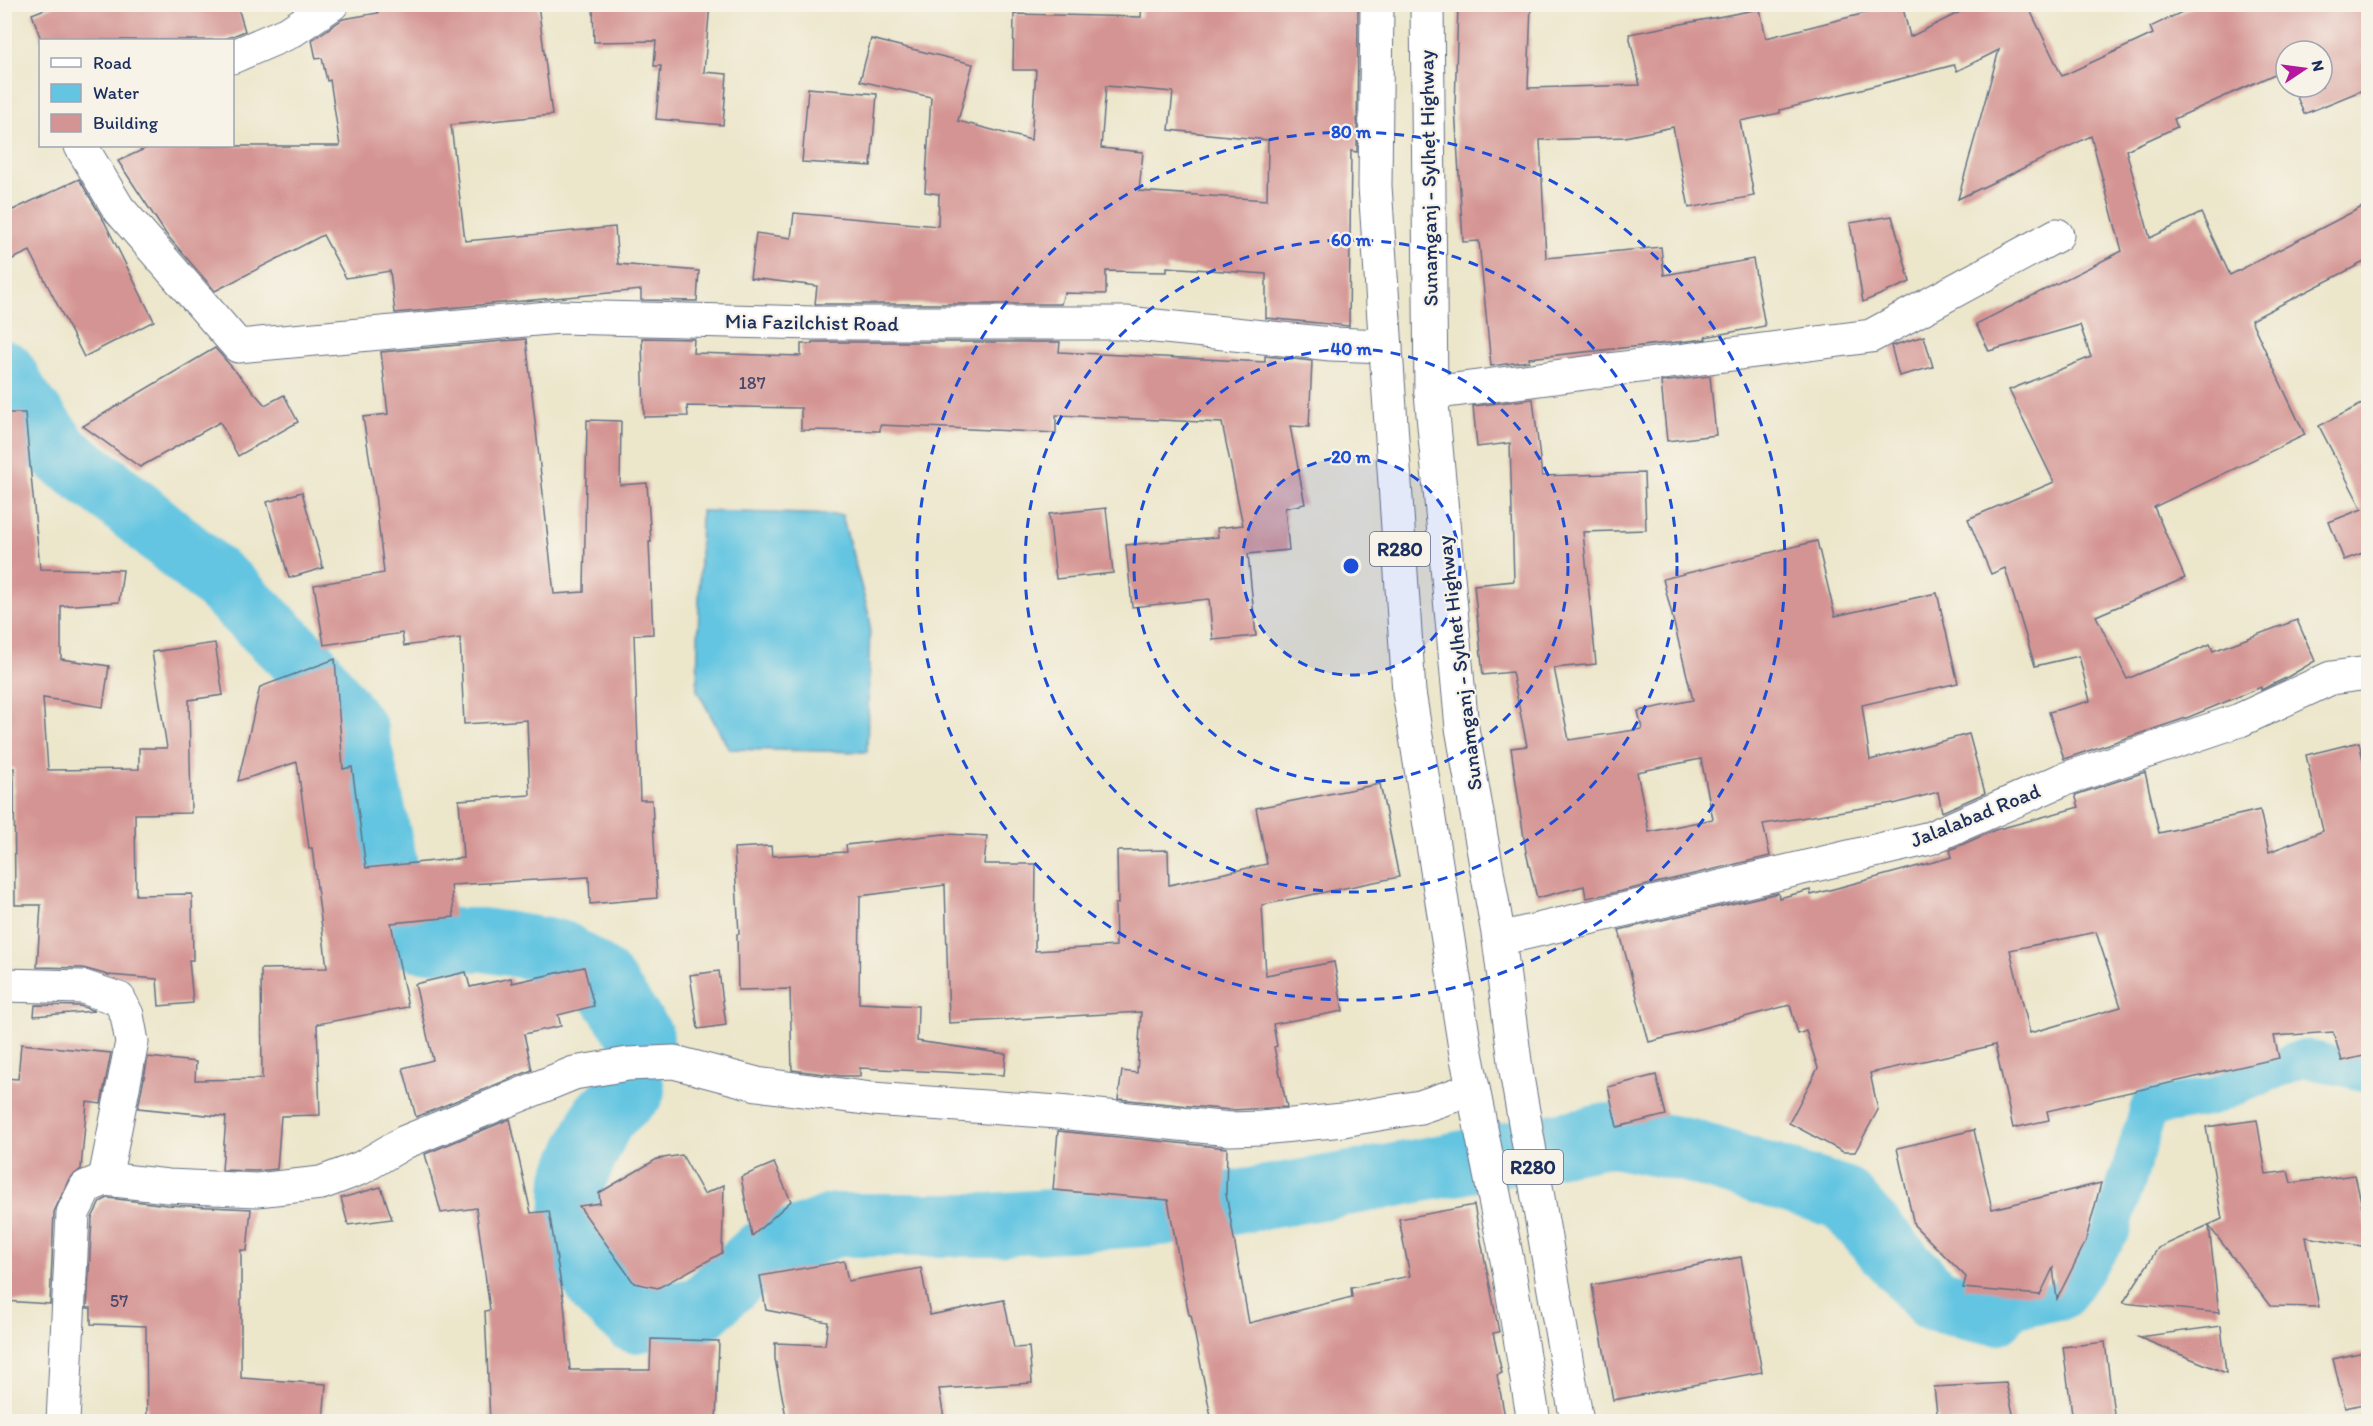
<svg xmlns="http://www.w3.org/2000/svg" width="2373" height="1426" viewBox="0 0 2373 1426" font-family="Itim,sans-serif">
<rect width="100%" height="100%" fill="#f7f3e8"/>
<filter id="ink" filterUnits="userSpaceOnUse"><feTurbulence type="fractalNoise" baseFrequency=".0167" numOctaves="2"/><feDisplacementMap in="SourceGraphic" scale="12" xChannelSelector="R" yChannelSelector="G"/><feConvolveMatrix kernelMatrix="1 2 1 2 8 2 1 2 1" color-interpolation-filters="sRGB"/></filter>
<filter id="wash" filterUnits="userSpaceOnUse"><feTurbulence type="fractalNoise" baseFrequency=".008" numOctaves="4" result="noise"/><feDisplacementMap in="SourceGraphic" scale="24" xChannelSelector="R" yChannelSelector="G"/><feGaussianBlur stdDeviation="1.35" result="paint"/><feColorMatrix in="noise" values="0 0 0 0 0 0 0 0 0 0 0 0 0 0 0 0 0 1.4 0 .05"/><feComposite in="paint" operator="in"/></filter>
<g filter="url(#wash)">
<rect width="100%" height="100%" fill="#ece6cb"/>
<polygon fill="#63c5e1" stroke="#3f7aa0" stroke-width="1.5" points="701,511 842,515 870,619 867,752 729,749 697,690"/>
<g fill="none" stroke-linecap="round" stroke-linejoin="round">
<polyline stroke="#63c5e1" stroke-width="38" points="1994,1313 2064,1300 2111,1232 2149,1108 2211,1097 2303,1058 2368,1073"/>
<g stroke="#63c5e1" stroke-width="64">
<polyline points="4,372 19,399 62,455 109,489 225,586 306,665 356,731 394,902 406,932 421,940 483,940 560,952 601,979 642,1038"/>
<polyline points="633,1090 603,1117 574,1179 571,1239 601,1291 634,1321 701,1309 761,1253 835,1225 990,1225 1171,1213 1369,1180 1608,1135 1690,1151 1843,1198 1934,1300 1994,1313"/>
</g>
</g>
<g id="blocks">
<g fill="#d49493" fill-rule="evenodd">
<polygon points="58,4 237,4 245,31 223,40 41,40 32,14"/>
<polygon points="402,4 538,4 552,115 451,125 465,241 615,227 618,264 699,271 697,301 641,300 641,290 395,313 390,271 346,278 323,235 215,291 166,234 118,161 151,146 340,146 330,80 327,81 322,58 316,59 312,40 343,19 378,13 377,9"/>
<polygon points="593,4 710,4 704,72 727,74 723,125 656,119 661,66 654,66 656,41 594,42"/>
<path d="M1142 4H1358L1357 152 1351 151 1349 326 1266 318V274L1167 267V272L1106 271V294L1064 293 1061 304H815L817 286 750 278 756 233 791 238 794 213 938 226 939 194 925 192 931 97 860 81 871 39 973 64 958 121 1031 140 1036 70H1013L1014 14 1141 17ZM1106 86 1173 92 1169 130 1268 140 1267 200 1139 191 1143 152 1101 148Z"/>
<polygon points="1458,4 1531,4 1528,88 1640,85 1629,34 1760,9 1766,38 1902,4 1910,37 1976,4 2027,4 2062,76 2153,34 2150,27 2199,4 2368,4 2368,88 2304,114 2293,87 2322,87 2322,51 2286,51 2286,69 2174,119 2177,127 2126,150 2150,238 2201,213 2230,275 2368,204 2368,260 2251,320 2305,435 2154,507 2185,578 2096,616 2127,679 2210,644 2213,651 2297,620 2315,661 2286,678 2261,690 2261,687 2189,717 2064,759 2049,712 2090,701 2079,656 2035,666 2005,568 1991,574 1968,519 2054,482 2009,390 2091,357 2080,325 1989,351 1976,324 2122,251 2091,136 1958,199 1999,50 1957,71 1954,65 1780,110 1780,113 1740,121 1754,196 1689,208 1673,127 1625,137 1540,140 1546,258 1661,247 1664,275 1753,259 1765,326 1705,337 1706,339 1529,358 1529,361 1491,366 1479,241 1463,242 1455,107"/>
<polygon points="808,88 877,94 871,166 802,162"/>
<polygon points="79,179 104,221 154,321 84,357 30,251 4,263 4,214"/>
<polygon points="1892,216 1910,282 1863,302 1850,223"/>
<polygon points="1924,336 1933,367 1899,376 1891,346"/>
<polygon points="642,338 694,339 693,353 801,356 801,344 812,344 812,342 1060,342 1059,352 1265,362 1265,356 1312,361 1309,427 1290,426 1305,504 1285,508 1289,550 1248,554 1256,636 1213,640 1209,599 1132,607 1126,545 1218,537 1217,528 1243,525 1222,423 1056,415 1056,433 880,425 880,431 801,430 801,408 687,406 688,416 644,417"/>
<polygon points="526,339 554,594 584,592 587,420 621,421 620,485 647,483 651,542 649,542 653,634 634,635 640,800 652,800 657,898 590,904 589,877 451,885 454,917 391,923 408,1007 317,1024 320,1115 281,1116 277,1169 256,1171 222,1170 226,1117 138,1108 148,1057 196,1062 195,1080 262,1079 261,969 327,968 312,848 309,848 297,762 238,781 260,687 335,659 343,769 352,767 366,868 463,858 459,800 530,795 527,720 464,724 460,638 404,646 402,633 324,645 314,585 384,573 375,494 363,417 388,414 381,352"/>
<polygon points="215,348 265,405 284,395 298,422 238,456 220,422 140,467 83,426"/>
<polygon points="1710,376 1716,435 1667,441 1661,382"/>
<path d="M1533 399 1542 476 1644 473 1646 530 1583 532 1596 664 1554 668 1569 740 1642 729 1638 711 1693 700 1663 579 1817 541 1835 616 1937 593 1958 683 1862 705 1870 760 1969 734 1985 793 1942 812 1938 792 1894 804 1893 803 1763 824 1770 856 1609 894 1586 898 1584 886 1537 898 1526 852 1511 748 1527 746 1512 672 1483 675 1474 585 1514 581 1510 443 1477 447 1473 406ZM1701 759 1713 819 1649 832 1637 772Z"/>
<polygon points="2368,401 2368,551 2344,560 2329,522 2362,509 2319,426"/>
<polygon points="4,413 25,413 40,569 123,570 119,602 61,606 61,659 109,666 103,707 43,698 48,770 139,769 139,748 167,748 152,652 215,643 223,695 189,700 191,813 135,814 136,895 192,894 193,960 189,960 193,1003 159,1006 157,979 108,975 83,968 37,967 41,905 15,905 14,768 4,768"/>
<polygon points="302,492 323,568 289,578 267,502"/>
<polygon points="1106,508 1113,573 1056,579 1049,514"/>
<path d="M2359 742 2368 781V1055L2342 1061 2333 1032 2274 1036 2279 1058 2047 1111 2049 1120 2013 1128 1995 1045 1870 1073 1878 1110 1855 1152H1843L1789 1123 1818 1068 1806 1031 1798 1034 1790 1005 1649 1042 1619 930 1778 893 1779 898 1810 890 1811 895 1952 857 1950 850 1995 830 2079 807 2075 795 2145 772 2159 833 2260 810 2269 852 2323 831 2306 755ZM2096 932 2121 1007 2030 1033 2010 950Z"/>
<polygon points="1380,784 1399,877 1262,905 1266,975 1334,962 1343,1011 1273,1024 1277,1046 1274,1047 1287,1107 1231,1110 1118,1099 1122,1071 1137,1073 1141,1012 949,1023 945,885 860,896 859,1003 918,1006 917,1041 1006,1054 1004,1075 860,1068 860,1076 841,1076 792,1070 790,989 738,990 737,934 739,934 734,848 771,846 772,856 847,852 846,845 944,834 987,836 984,864 1036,864 1035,951 1116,946 1115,904 1118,904 1117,851 1168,850 1169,885 1267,864 1256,808"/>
<polygon points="584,967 594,1006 558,1015 561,1026 524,1034 532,1070 416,1117 403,1068 433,1060 415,984 466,972 470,987 511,978 512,983"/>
<polygon points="719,971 726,1025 698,1029 690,975"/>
<polygon points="35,1005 80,1006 95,1011 34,1016"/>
<polygon points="21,1044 111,1053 101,1104 87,1102 81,1169 69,1179 54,1212 50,1304 4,1301 4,1078 18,1079"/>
<polygon points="1656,1075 1666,1115 1617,1127 1608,1087"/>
<polygon points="510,1119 531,1213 549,1211 564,1303 570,1370 650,1370 651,1339 719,1341 716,1422 490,1422 485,1311 490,1310 476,1208 441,1213 425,1154"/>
<polygon points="2257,1120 2266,1174 2288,1171 2291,1183 2355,1175 2368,1233 2368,1247 2306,1237 2319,1307 2270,1306 2209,1226 2219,1313 2123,1303 2158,1248 2222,1219 2206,1127"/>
<polygon points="1974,1130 1992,1209 2101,1183 2085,1243 2057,1299 2053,1268 2040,1295 1963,1288 1966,1277 1914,1225 1897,1148"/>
<polygon points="1058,1131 1227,1148 1226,1194 1249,1323 1352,1297 1351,1288 1410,1276 1399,1219 1474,1205 1499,1332 1493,1333 1502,1373 1497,1375 1506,1422 1212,1422 1191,1315 1189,1315 1168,1200 1053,1190"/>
<polygon points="682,1155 704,1194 724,1185 722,1253 658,1288 634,1283 579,1206 600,1203 599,1193 657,1159"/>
<polygon points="774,1163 791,1201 752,1236 741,1177"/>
<polygon points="381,1187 392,1219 348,1225 341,1198"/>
<polygon points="108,1198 167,1205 251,1209 247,1251 241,1250 241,1378 326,1384 323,1422 147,1422 146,1326 91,1324 91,1308 87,1308 92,1218 100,1202"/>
<polygon points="1741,1257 1762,1372 1613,1400 1592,1285"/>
<polygon points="844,1261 848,1281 921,1268 930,1315 1004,1300 1014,1348 1029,1347 1032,1383 939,1389 944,1418 921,1422 787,1422 775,1359 775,1343 825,1345 828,1322 766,1310 760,1276"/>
<polygon points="2221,1326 2226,1373 2138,1337"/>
<polygon points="2105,1342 2115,1422 2073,1422 2063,1347"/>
<polygon points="2368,1351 2368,1403 2345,1408 2333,1359"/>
<polygon points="2006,1383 2015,1422 1938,1422 1934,1387"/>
</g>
</g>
</g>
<g filter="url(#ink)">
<use href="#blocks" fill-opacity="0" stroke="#646f84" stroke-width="1.5"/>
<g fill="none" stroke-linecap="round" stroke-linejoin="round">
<defs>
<g id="street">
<polyline points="232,57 290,32 332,4"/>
<polyline points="81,146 118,208 238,346 559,317 815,323 1126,323 1331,344 1386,346"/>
<polyline points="1431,393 1871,336 2057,235"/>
<polyline points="1499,939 1930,838 2062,780 2240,720 2331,678 2368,673"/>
<polyline points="4,985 83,987 119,999 127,1015 132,1042 105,1179"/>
<polyline points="63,1422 73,1213 86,1187 105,1179 168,1186 257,1190 321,1183 361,1168 405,1142 574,1073 628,1064 674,1062 757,1084 872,1099 1058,1112 1230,1129 1261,1128 1343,1120 1420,1107 1473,1089"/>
</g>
<g id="primary">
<polyline points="1377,4 1375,186 1409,692 1465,1048 1508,1265 1534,1422"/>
<polyline points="1427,4 1431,393 1462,728 1499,939 1517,1077 1577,1422"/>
</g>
</defs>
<use href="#street" stroke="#646f84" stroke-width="35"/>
<use href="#primary" stroke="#646f84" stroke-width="35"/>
<use href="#street" stroke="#fff" stroke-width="33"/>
<use href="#primary" stroke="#fff" stroke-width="33"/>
</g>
</g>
<circle cx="1351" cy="566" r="109" fill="#1d4ed8" fill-opacity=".12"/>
<g fill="none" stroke="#1d4ed8" stroke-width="3" stroke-dasharray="10 8">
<circle cx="1351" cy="566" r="109"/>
<circle cx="1351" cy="566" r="217"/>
<circle cx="1351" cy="566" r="326"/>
<circle cx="1351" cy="566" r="434"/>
</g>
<g text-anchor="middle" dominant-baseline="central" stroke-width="4.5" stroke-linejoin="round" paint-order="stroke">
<g font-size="18" fill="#49486b">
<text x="752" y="383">187</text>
<text x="119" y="1301">57</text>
</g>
<g fill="#f7f3e8" stroke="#5d6a87" stroke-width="1.5">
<rect x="1370" y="532" width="60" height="34" rx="4.5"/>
<rect x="1503" y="1150" width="60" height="34" rx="4.5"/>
</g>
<g font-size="20" font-weight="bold" fill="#1b2f5e">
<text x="1400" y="549">R280</text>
<text x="1533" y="1167">R280</text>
</g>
<g font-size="21" fill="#1b2f5e" stroke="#f7f3e8">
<text transform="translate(1428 178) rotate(-91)">Sunamganj - Sylhet Highway</text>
<text transform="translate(812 322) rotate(1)">Mia Fazilchist Road</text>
<text transform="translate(1459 663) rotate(-97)">Sunamganj - Sylhet Highway</text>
<text transform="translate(1975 815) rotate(-22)">Jalalabad Road</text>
</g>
</g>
<circle cx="1351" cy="566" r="9" fill="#1d4ed8" stroke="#f7f3e8" stroke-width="3"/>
<g font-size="18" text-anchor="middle" font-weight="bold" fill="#1d4ed8" stroke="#f7f3e8" stroke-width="4.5" stroke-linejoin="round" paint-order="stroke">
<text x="1351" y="138">80 m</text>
<text x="1351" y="246">60 m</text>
<text x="1351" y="355">40 m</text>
<text x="1351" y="463">20 m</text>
</g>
<rect width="2373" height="1426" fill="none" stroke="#f7f3e8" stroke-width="24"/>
<rect x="39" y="39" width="195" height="108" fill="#f7f3e8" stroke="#9fa5b1" stroke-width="1.5"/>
<rect x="51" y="58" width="30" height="9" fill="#ffffff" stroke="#9fa5b1" stroke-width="1.5"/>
<text x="93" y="69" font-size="18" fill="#1b2f5e">Road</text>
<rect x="51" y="84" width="30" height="18" fill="#63c5e1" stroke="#9fa5b1" stroke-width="1.5"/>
<text x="93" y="99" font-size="18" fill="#1b2f5e">Water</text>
<rect x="51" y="114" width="30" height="18" fill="#d49493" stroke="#9fa5b1" stroke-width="1.5"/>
<text x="93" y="129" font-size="18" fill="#1b2f5e">Building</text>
<g transform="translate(2304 69) rotate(77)"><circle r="28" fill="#f7f3e8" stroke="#9fa5b1" stroke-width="1.5"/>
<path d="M0-4.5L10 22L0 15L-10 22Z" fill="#b5179e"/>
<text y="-9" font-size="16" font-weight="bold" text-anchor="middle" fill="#1b2f5e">N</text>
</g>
</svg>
